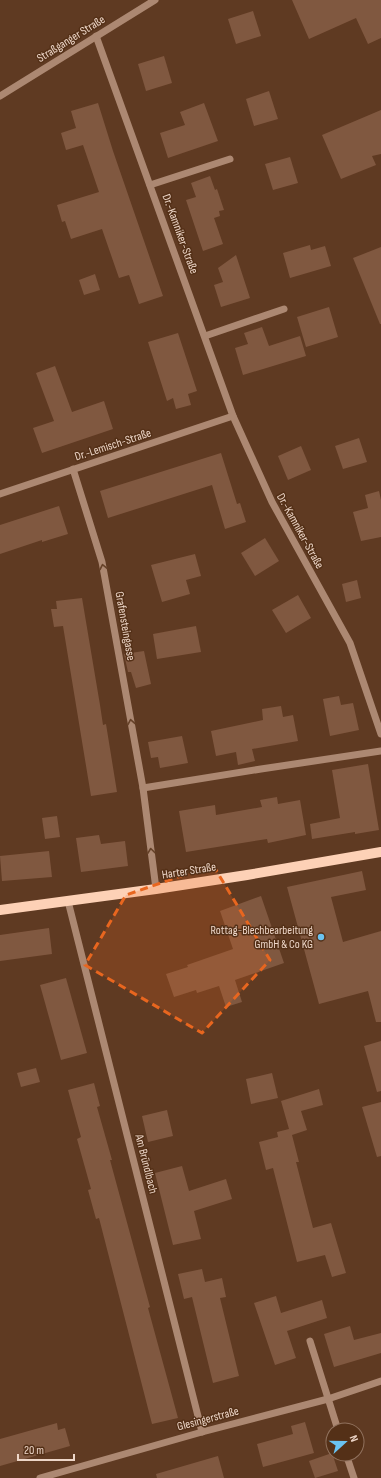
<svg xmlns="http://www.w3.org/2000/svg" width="381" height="1478" viewBox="0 0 381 1478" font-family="'Sofia Sans Condensed',sans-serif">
<rect width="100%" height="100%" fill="#5f3a22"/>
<g fill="#805840">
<polygon points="292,0 381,0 381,38 368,44 356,18 309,39"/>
<polygon points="253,11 261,36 236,44 228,19"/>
<polygon points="164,56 172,83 146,91 138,64"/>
<polygon points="269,91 278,119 254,126 246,99"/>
<polygon points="98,103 113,151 163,296 139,304 129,275 119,278 102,229 71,239 65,221 62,222 57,205 99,192 83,145 66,150 61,133 76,128 71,111"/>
<polygon points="204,103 218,141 168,158 160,133 185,125 180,112"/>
<polygon points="381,110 381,154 372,156 376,165 341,179 322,135"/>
<polygon points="290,157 298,183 273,190 265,164"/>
<polygon points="210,176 215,190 217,189 224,210 219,211 220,216 214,218 223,244 203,251 186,200 196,197 191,183"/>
<polygon points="310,245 311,250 325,246 331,266 290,278 283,253"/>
<polygon points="381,247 381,324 380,324 353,258"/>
<polygon points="236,255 250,298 221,307 214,285 223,282 218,268"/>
<polygon points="95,274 100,290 84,295 79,280"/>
<polygon points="329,307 338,337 306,347 297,317"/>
<polygon points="262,327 269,346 300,336 306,356 243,375 235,348 248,344 244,333"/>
<polygon points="178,333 197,391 188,394 191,405 176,409 173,398 167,401 148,342"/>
<polygon points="55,366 72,412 104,401 113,429 42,453 33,428 54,421 36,373"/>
<polygon points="359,438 367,462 343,469 335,446"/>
<polygon points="301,446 311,470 288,480 278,456"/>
<polygon points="221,453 237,504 240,503 246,522 225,529 212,485 108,518 100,491"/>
<polygon points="379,491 381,500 381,537 361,541 353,512 368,508 365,495"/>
<polygon points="59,506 68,534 42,542 42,540 0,554 0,525"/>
<polygon points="265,538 279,561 255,576 241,553"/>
<polygon points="195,554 201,576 186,580 190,594 162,602 151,565"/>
<polygon points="357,580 361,598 346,602 342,584"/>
<polygon points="298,595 311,618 286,633 272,610"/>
<polygon points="82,598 100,705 103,725 106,724 117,792 91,796 63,626 54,627 51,609 57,609 56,601"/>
<polygon points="196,626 201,652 157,659 153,634"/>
<polygon points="144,651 151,684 136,688 131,672 128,672 124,654"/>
<polygon points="339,696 341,705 353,703 359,730 330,736 323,699"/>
<polygon points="281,706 283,717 293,715 298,741 252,749 255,761 238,765 236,752 216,756 211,731 263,720 262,709"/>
<polygon points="182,736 188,763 160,768 158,757 151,758 148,742"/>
<polygon points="368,764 379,830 355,834 355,832 312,839 310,824 340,818 332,770"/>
<polygon points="277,797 278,804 300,800 306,835 268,843 267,839 186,852 179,811 215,805 216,815 262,807 260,800"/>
<polygon points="57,816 60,837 45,839 42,818"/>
<polygon points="99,835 101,844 125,841 128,866 81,872 76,838"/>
<polygon points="49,851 52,877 2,881 0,856"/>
<polygon points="362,871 366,890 331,897 343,942 381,931 381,1022 376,1022 368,991 319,1004 287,887"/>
<polygon points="261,896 284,963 235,980 242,1002 226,1007 219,986 197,993 196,990 174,997 166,974 188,967 187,965 233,949 220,911"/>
<polygon points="49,928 52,954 0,961 0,935"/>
<polygon points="66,978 87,1053 61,1060 40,985"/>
<polygon points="381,1041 381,1091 377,1092 364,1046"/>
<polygon points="36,1068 40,1082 21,1087 17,1073"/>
<polygon points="272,1073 278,1098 251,1104 246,1079"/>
<polygon points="94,1083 100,1106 97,1107 112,1160 110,1160 150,1307 148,1308 178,1418 152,1424 99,1218 96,1219 88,1190 91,1189 77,1139 81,1137 68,1090"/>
<polygon points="319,1089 323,1105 301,1111 307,1130 292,1135 299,1162 296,1162 313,1228 331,1223 346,1273 332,1277 325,1255 297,1262 273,1168 266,1170 259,1142 278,1137 277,1132 289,1129 281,1101"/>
<polygon points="381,1102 381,1156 377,1157 362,1107"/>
<polygon points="167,1110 173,1136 148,1142 142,1116"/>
<polygon points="182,1166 189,1191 226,1179 232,1199 194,1211 201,1239 173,1245 155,1173"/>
<polygon points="202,1269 205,1282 222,1278 226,1297 220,1298 239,1376 213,1383 192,1297 184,1299 178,1274"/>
<polygon points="276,1296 281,1313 322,1300 327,1318 287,1331 296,1358 275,1365 254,1303"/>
<polygon points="350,1326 354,1340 381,1333 381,1353 334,1367 324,1334"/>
<polygon points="305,1422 314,1453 263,1467 257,1444 293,1434 291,1426"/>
<polygon points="57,1423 58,1430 65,1428 70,1446 0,1466 0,1439"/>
<polygon points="332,1453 338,1471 315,1478 309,1461"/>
<polygon points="218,1456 224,1478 157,1478 156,1474"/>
</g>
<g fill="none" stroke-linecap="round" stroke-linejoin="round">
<g stroke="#ac8872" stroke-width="7">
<polyline points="96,36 233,416 272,502 350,643 381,734"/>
<polyline points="0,96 155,0"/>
<polyline points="150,185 230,159"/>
<polyline points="205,336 284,309"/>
<polyline points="73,469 102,562 143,788 156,889"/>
<polyline points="0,494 233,416"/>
<polyline points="143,788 261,769 381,751"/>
<polyline points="68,901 202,1432"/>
<polyline points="310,1341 338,1430"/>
<polyline points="346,1454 354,1478"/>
<polyline points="40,1478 202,1432 328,1399 381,1381"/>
</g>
<polyline stroke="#fdd1b6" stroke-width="10" points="0,910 156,889 247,875 381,852"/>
</g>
<defs><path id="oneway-chevron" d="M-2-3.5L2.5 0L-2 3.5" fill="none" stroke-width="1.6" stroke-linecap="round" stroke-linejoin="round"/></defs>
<g stroke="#664229">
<use href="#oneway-chevron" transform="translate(103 567) rotate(-102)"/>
<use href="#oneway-chevron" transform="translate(131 722) rotate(-100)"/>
<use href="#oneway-chevron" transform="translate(151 851) rotate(-97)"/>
</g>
<path fill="#e8661f" fill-opacity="0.2" stroke="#e8661f" stroke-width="3" stroke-dasharray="8 5" stroke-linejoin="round" d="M213 865 270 960 202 1033 85 965 126 895Z"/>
<circle fill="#6ac3f1" stroke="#543017" stroke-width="1.5" cx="321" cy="937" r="4"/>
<g text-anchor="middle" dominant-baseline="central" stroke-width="3" stroke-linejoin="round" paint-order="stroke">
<g font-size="12" fill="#edd6c8" stroke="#543017">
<text transform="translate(71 39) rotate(-32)">Straßganger Straße</text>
<text transform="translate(180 234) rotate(70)">Dr.-Kamniker-Straße</text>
<text transform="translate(113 445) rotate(-18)">Dr.-Lemisch-Straße</text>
<text transform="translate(300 531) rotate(61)">Dr.-Kamniker-Straße</text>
<text transform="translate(125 626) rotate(80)">Grafensteingasse</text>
<text transform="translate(189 871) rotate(-9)">Harter Straße</text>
<text transform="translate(146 1164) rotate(76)">Am Bründlbach</text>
<text transform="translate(208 1419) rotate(-15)">Glesingerstraße</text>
</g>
<g font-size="12" fill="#edd6c8" stroke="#543017" text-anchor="end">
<text x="313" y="930">Rottag-Blechbearbeitung<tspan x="313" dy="14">GmbH &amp; Co KG</tspan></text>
</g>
</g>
<g transform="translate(345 1442) rotate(69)"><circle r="19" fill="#543017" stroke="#91725e"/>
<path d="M0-3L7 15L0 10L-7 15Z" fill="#6ac3f1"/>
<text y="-6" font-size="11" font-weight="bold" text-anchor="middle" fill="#edd6c8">N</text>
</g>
<path d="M18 1454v6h56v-6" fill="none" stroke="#edd6c8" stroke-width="2"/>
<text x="24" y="1454" font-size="12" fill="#edd6c8" stroke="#543017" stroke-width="3" paint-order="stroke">20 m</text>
</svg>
